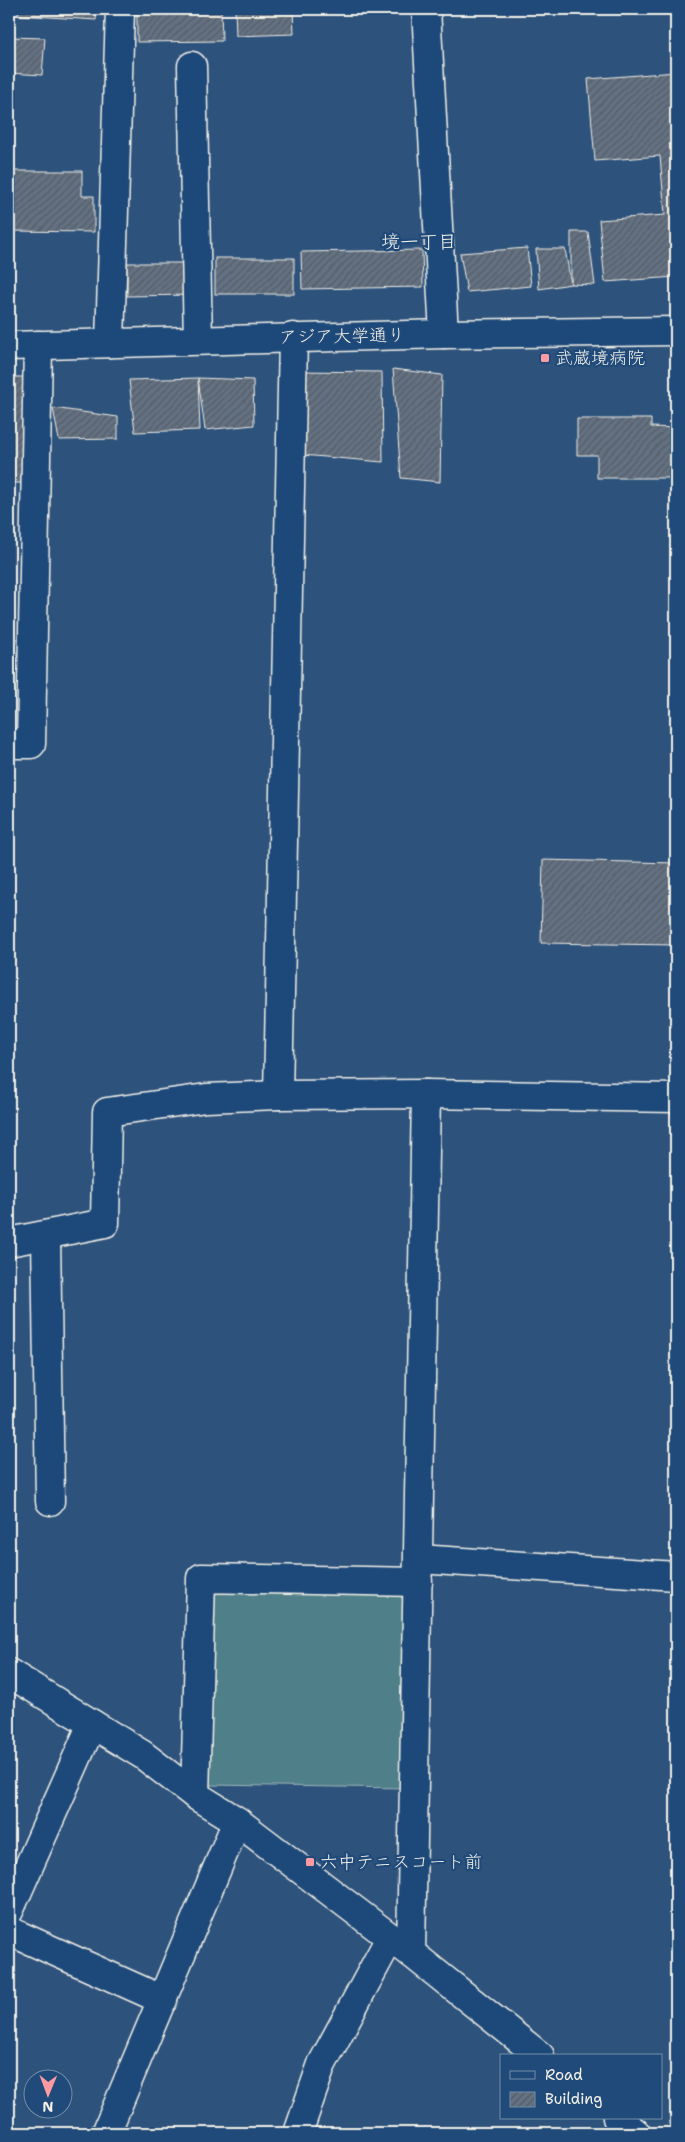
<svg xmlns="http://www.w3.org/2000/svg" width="685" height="2142" viewBox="0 0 685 2142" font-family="'Shantell Sans','Klee One',sans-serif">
<defs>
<pattern id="building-hatch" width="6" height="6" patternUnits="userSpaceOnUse" patternTransform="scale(1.25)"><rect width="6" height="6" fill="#637182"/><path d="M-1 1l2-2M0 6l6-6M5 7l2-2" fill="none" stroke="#565c64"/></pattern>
</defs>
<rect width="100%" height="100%" fill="#2d527c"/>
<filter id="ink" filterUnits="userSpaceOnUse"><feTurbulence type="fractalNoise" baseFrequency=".02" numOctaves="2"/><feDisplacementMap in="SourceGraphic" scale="10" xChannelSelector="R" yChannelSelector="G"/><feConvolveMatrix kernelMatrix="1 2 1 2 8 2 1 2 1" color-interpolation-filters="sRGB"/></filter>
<g filter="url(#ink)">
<polygon fill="#4f7f89" stroke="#a2b8b8" points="218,1589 397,1593 406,1602 404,1788 208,1785 209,1598"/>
<g fill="url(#building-hatch)" stroke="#f4f1e8">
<polygon points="19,9 97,9 96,20 18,15"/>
<polygon points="137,9 221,9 222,41 137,42"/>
<polygon points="235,9 293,9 294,34 236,36"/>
<polygon points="9,37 45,38 42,75 9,73"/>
<polygon points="676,72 676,277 605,282 599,220 665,215 660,156 595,161 588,79"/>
<polygon points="9,171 82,171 82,196 94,196 94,232 9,231"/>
<polygon points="571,232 588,232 595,285 571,284"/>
<polygon points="527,248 531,286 467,292 460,253"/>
<polygon points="536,249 565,249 571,284 539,289"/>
<polygon points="422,250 423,287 302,289 301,252"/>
<rect x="215" y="258" width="79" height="36"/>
<polygon points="127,263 191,263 191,295 127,296"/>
<polygon points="393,369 442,375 440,482 401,478"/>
<polygon points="300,371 382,372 383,462 302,455"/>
<rect x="9" y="377" width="15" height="106"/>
<polygon points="198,378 253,380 254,425 205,430"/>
<polygon points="198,378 200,430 135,432 129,380"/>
<polygon points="53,408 118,417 118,439 59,440"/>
<polygon points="577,419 651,419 651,427 676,428 676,478 597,478 597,455 577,455"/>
<polygon points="543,860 676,863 676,945 541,943"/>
</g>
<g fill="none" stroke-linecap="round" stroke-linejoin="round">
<defs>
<g id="minor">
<polyline points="426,9 444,334"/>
<polyline points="192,66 198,340"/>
<polyline points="110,343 120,9"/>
<polyline points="9,346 444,334 676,331"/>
<polyline points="9,744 31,744 38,345"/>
<polyline points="278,1095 293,337"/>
<polyline points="46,1236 50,1501"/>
<polyline points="9,1242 105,1223 107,1112 206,1098 278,1095 426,1094 676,1098"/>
<polyline points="419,1559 676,1576"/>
<polyline points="9,1673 143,1755 195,1795 237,1821 411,1953 540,2056"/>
<polyline points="195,1795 201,1578 418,1582"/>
<polyline points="9,1911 92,1724"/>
<polyline points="9,1931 163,2000"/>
<polyline points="411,1953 426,1094"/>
<polyline points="617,2118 636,2133"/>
<polyline points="106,2133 237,1821"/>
<polyline points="298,2133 322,2064 390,1938"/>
</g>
</defs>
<use href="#minor" stroke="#f4f1e8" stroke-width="31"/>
<use href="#minor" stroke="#1f4a7a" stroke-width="28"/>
</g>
</g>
<g fill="#ff9aa2" stroke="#1f4a7a" stroke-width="2">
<rect x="540" y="353" width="10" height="10" rx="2.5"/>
<rect x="305" y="1857" width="10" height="10" rx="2.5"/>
</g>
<g text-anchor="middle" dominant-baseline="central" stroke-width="4.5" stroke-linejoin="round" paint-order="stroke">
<g font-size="18" fill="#f4f1e8" stroke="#1f4a7a">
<text transform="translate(342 336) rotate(-1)">アジア大学通り</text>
</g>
<g font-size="18" fill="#f4f1e8" stroke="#1f4a7a" text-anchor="start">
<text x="555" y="358">武蔵境病院</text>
<text x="320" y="1862">六中テニスコート前</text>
</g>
<g font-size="19" fill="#f4f1e8" stroke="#1f4a7a">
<text x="419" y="241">境一丁目</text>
</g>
</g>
<rect width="685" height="2142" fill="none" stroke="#1f4a7a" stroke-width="30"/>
<rect x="15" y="15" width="655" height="2112" fill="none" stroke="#f4f1e8" stroke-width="2" filter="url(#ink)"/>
<rect x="500" y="2054" width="162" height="65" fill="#1f4a7a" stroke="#748da6"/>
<rect x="510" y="2071" width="25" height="8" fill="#1f4a7a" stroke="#748da6"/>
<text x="545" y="2080" font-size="15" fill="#f4f1e8">Road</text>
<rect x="510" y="2092" width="25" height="15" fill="url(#building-hatch)" stroke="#748da6"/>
<text x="545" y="2104" font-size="15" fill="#f4f1e8">Building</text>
<g transform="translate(48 2094) rotate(181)"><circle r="24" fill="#1f4a7a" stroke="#748da6"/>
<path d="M0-4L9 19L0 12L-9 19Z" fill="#ff9aa2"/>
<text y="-8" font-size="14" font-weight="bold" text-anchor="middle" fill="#f4f1e8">N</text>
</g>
</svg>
